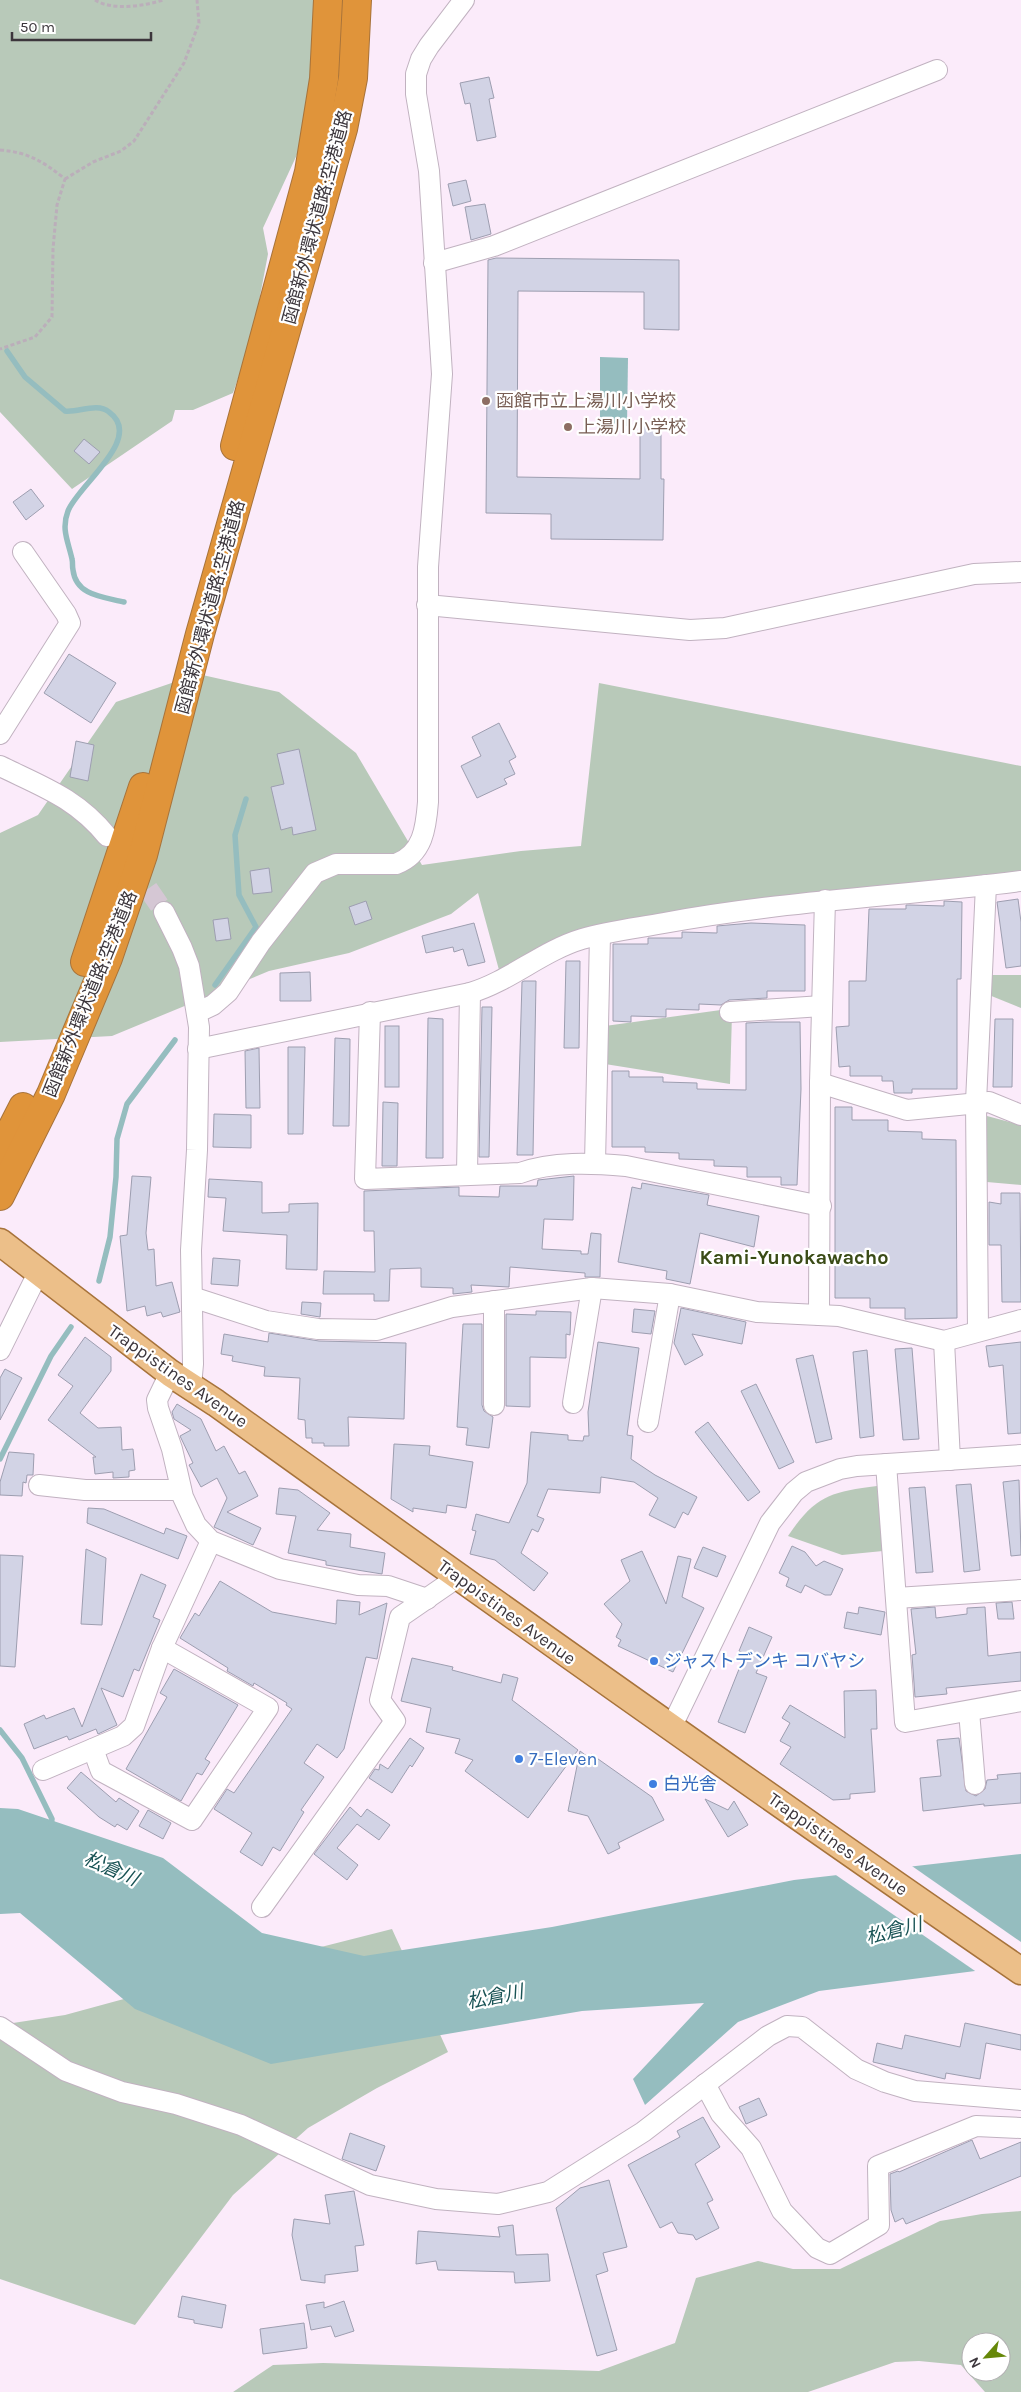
<svg xmlns="http://www.w3.org/2000/svg" width="1021" height="2392" viewBox="0 0 1021 2392" font-family="Karla,'Noto Sans JP',sans-serif">
<rect width="100%" height="100%" fill="#fbebfa"/>
<g fill="#b8c9b9" fill-rule="evenodd">
<polygon points="0,0 313,0 313,50 307,133 263,228 268,254 252,338 233,393 193,410 175,410 172,421 72,489 0,412"/>
<polygon points="198,674 279,692 356,753 422,865 521,851 581,846 599,683 1021,766 1021,873 702,907 499,970 478,893 451,914 349,953 269,971 112,1036 0,1042 0,833 38,815 116,702"/>
<polygon points="991,975 1021,975 1021,1008 989,995"/>
<polygon points="728,1009 732,1014 730,1084 605,1064 605,1026"/>
<polygon points="987,1116 1021,1125 1021,1185 987,1182"/>
<path d="M877 1486 883 1551 842 1555 788 1536C815 1496 830 1492 877 1486Z"/>
<polygon points="392,1929 448,2052 377,2088 308,2128 233,2195 135,2325 0,2279 0,2025 65,2015 223,1972"/>
<path d="M1021 2211V2392H985L961 2365 919 2361 895 2362 808 2392H233L273 2365 323 2363 599 2371 675 2343 696 2278 758 2261 793 2269H840L940 2221 982 2214ZM971 2342H1001V2372H971Z"/>
</g>
<g fill="#95bdbf">
<polygon points="600,357 628,358 627,426 600,426"/>
<polygon points="0,1808 18,1809 163,1858 262,1933 364,1956 552,1927 794,1880 1021,1854 1021,1965 819,1991 738,2022 645,2105 633,2079 704,2003 582,2011 271,2064 135,2009 20,1913 0,1914"/>
</g>
<polygon fill="#fbebfa" points="909,1864 1021,1942 1021,1968 978,1973 833,1873"/>
<g fill="none" stroke-linecap="round" stroke-linejoin="round">
<g stroke="#95bdbf" stroke-width="5.5">
<path d="M7 351 25 377 65 411C78 413 97 402 109 412 145 438 78 485 68 511 61 529 68 541 72 559 73 563 72 566 73 570 76 596 104 597 124 602"/>
<polyline points="215,985 256,927 239,895 235,835 246,799"/>
<polyline points="99,1281 110,1237 116,1177 117,1139 127,1104 175,1040"/>
<polyline points="0,1459 51,1356 71,1327"/>
<polyline points="0,1730 22,1758 52,1819 51,1826"/>
</g>
</g>
<g fill="#d2d3e5" stroke="#9d9eb0">
<polygon points="489,77 494,98 489,99 496,137 477,141 470,103 465,104 460,83"/>
<polygon points="466,180 471,201 453,206 448,184"/>
<polygon points="485,204 491,234 471,240 465,207"/>
<polygon points="496,258 679,260 679,330 644,329 644,292 518,291 517,477 640,479 640,426 661,426 661,479 664,479 663,540 551,539 551,514 486,513 488,260"/>
<polygon points="84,439 100,452 89,464 74,451"/>
<polygon points="31,489 44,506 26,520 13,502"/>
<polygon points="69,654 116,683 91,723 44,693"/>
<polygon points="499,723 516,757 509,761 515,774 504,779 507,784 477,798 461,766 481,756 472,737"/>
<polygon points="76,741 94,745 88,781 70,777"/>
<polygon points="299,749 316,830 293,835 292,827 281,830 271,787 284,784 277,754"/>
<polygon points="269,868 272,892 253,894 250,871"/>
<polygon points="1018,899 1021,922 1021,966 1006,968 997,902"/>
<polygon points="366,901 372,919 355,925 349,907"/>
<polygon points="944,901 962,902 961,979 957,979 957,1089 912,1089 912,1093 894,1093 893,1081 882,1081 882,1076 850,1076 850,1066 839,1067 836,1027 849,1026 849,981 866,981 869,909 906,909 906,905 910,905 944,906"/>
<polygon points="228,918 231,939 216,941 213,920"/>
<polygon points="474,923 485,962 468,966 463,949 454,952 453,947 426,953 422,936"/>
<polygon points="751,923 805,925 805,991 767,991 767,998 729,1000 721,1005 699,1004 699,1010 666,1009 666,1017 631,1016 631,1022 613,1021 613,944 648,944 648,938 682,938 682,932 717,933 717,926"/>
<polygon points="566,961 580,961 579,1048 564,1048"/>
<polygon points="310,972 311,1001 280,1001 280,973"/>
<polygon points="524,981 536,981 533,1155 517,1155 522,982"/>
<polygon points="482,1007 492,1007 489,1157 479,1157"/>
<polygon points="428,1018 443,1019 443,1158 426,1158"/>
<polygon points="995,1019 1013,1019 1012,1087 993,1087"/>
<polygon points="767,1022 800,1022 801,1089 797,1185 781,1185 781,1177 747,1177 747,1167 714,1166 714,1160 679,1159 679,1153 645,1152 645,1147 612,1147 612,1071 629,1071 629,1077 663,1077 663,1082 697,1083 697,1089 746,1090 746,1023"/>
<rect x="385" y="1026" width="14" height="61"/>
<polygon points="335,1038 350,1039 349,1126 333,1126"/>
<polygon points="288,1047 305,1047 303,1134 288,1134"/>
<polygon points="259,1048 260,1108 246,1108 245,1051"/>
<polygon points="383,1102 398,1103 397,1166 382,1166"/>
<polygon points="835,1107 852,1107 852,1120 888,1120 888,1131 922,1132 922,1139 956,1140 957,1318 905,1319 905,1308 870,1308 870,1298 835,1298"/>
<polygon points="214,1114 251,1115 251,1148 213,1147"/>
<polygon points="132,1176 151,1177 146,1233 148,1250 154,1249 156,1286 172,1282 180,1312 163,1317 161,1312 147,1316 145,1306 127,1311 120,1236 127,1235"/>
<polygon points="574,1176 573,1220 544,1219 542,1249 581,1251 581,1254 588,1254 591,1233 601,1234 600,1277 585,1277 585,1273 510,1267 509,1287 471,1285 472,1292 453,1294 453,1288 421,1287 421,1268 390,1269 389,1301 374,1301 374,1294 323,1294 324,1271 375,1272 374,1231 364,1231 364,1191 459,1187 459,1196 499,1197 500,1186 537,1186 538,1180"/>
<polygon points="209,1179 262,1182 262,1213 289,1212 289,1204 318,1203 317,1270 286,1269 287,1235 223,1231 226,1198 208,1197"/>
<polygon points="642,1183 709,1195 707,1205 759,1216 754,1247 700,1233 690,1284 666,1279 667,1271 618,1262 632,1187 641,1189"/>
<polygon points="1001,1193 1020,1193 1021,1302 1002,1302 1001,1245 989,1245 989,1202 1001,1204"/>
<polygon points="213,1258 240,1260 238,1286 211,1284"/>
<polygon points="302,1302 321,1303 320,1317 301,1314"/>
<polygon points="681,1308 746,1322 742,1344 692,1334 703,1355 685,1365 674,1343"/>
<polygon points="634,1309 655,1311 651,1334 632,1332"/>
<polygon points="536,1311 571,1312 570,1335 566,1334 566,1358 530,1357 530,1407 506,1406 506,1314 536,1315"/>
<polygon points="463,1324 482,1324 482,1405 484,1411 493,1417 489,1448 466,1445 468,1428 457,1427"/>
<polygon points="269,1333 319,1341 406,1343 404,1419 348,1417 349,1446 324,1446 324,1443 312,1443 312,1438 306,1438 305,1420 298,1419 300,1378 264,1376 265,1367 232,1361 233,1356 221,1354 224,1334 268,1342"/>
<polygon points="85,1337 111,1357 111,1371 80,1413 98,1428 121,1427 122,1450 133,1449 135,1470 129,1471 129,1477 113,1478 113,1472 95,1474 93,1457 96,1457 48,1420 73,1386 58,1375"/>
<polygon points="598,1342 639,1348 627,1435 633,1436 631,1459 655,1475 697,1497 688,1515 683,1512 675,1528 649,1515 658,1498 634,1482 601,1477 600,1493 548,1489 537,1516 544,1519 538,1532 532,1529 521,1553 548,1573 534,1591 495,1560 470,1554 476,1531 472,1530 476,1514 509,1523 527,1483 531,1432 568,1435 568,1440 583,1441 584,1436 589,1436 588,1412"/>
<polygon points="1021,1342 1021,1433 1008,1434 1003,1365 989,1367 986,1346"/>
<polygon points="912,1348 919,1439 903,1440 895,1349"/>
<polygon points="867,1350 874,1436 860,1438 853,1352"/>
<polygon points="813,1355 832,1439 816,1443 796,1359"/>
<polygon points="5,1369 22,1378 0,1420 0,1378"/>
<polygon points="756,1384 794,1462 779,1469 741,1391"/>
<polygon points="177,1404 201,1419 216,1451 224,1446 239,1474 245,1471 258,1496 227,1512 261,1528 253,1545 214,1527 227,1498 217,1478 201,1487 189,1465 193,1463 180,1436 191,1430 174,1419 172,1412"/>
<polygon points="708,1422 760,1492 748,1501 695,1432"/>
<polygon points="394,1444 430,1446 429,1455 473,1462 466,1508 447,1505 446,1513 413,1508 413,1512 391,1499"/>
<polygon points="9,1452 34,1454 33,1475 27,1475 26,1483 23,1482 22,1496 0,1495 0,1482"/>
<polygon points="1019,1480 1021,1555 1011,1556 1003,1482"/>
<polygon points="971,1484 980,1570 964,1572 956,1485"/>
<polygon points="925,1487 933,1572 916,1573 909,1488"/>
<polygon points="279,1488 298,1490 330,1513 317,1530 351,1534 350,1547 385,1553 382,1574 326,1565 326,1561 288,1553 296,1516 276,1514"/>
<polygon points="88,1508 104,1509 164,1534 166,1528 187,1536 178,1559 87,1523"/>
<polygon points="792,1546 805,1552 816,1566 824,1561 843,1569 831,1595 825,1595 805,1585 801,1593 786,1586 789,1578 779,1573"/>
<polygon points="703,1547 726,1556 717,1577 694,1568"/>
<polygon points="86,1549 106,1558 102,1625 81,1624"/>
<polygon points="642,1551 666,1604 678,1556 691,1559 682,1597 704,1608 673,1672 618,1646 621,1640 616,1637 622,1624 604,1604 630,1581 621,1560"/>
<polygon points="0,1555 23,1556 15,1667 0,1666"/>
<polygon points="141,1574 166,1585 153,1617 160,1620 139,1671 134,1669 123,1697 101,1688 117,1725 98,1734 96,1729 69,1740 67,1736 34,1749 24,1724 44,1715 46,1719 74,1708 82,1727"/>
<polygon points="220,1581 272,1612 336,1624 337,1600 360,1602 359,1615 387,1603 377,1659 366,1657 344,1749 337,1758 317,1744 304,1763 324,1777 301,1810 304,1812 280,1851 273,1847 262,1866 240,1852 252,1833 214,1809 227,1789 234,1793 292,1709 286,1705 287,1703 254,1683 253,1686 227,1671 228,1668 180,1638 195,1613 199,1616"/>
<polygon points="1012,1602 1014,1619 998,1619 996,1603"/>
<polygon points="859,1607 885,1612 881,1635 844,1628 847,1612 858,1614"/>
<polygon points="935,1607 936,1618 967,1614 967,1608 985,1607 988,1656 1021,1652 1021,1681 946,1688 947,1694 915,1697 912,1655 916,1654 911,1609"/>
<polygon points="749,1627 772,1637 756,1673 767,1677 745,1733 718,1722 745,1654 739,1651"/>
<polygon points="412,1658 453,1667 452,1670 501,1683 503,1674 518,1678 512,1700 578,1750 528,1818 465,1771 473,1760 455,1753 460,1739 426,1732 431,1708 401,1701"/>
<polygon points="174,1669 238,1705 205,1759 210,1762 202,1775 197,1773 181,1801 126,1769 167,1697 160,1693"/>
<polygon points="876,1690 877,1729 871,1729 875,1792 850,1794 850,1799 833,1800 780,1764 791,1747 780,1741 790,1723 782,1718 790,1705 845,1738 844,1691"/>
<polygon points="410,1738 424,1748 412,1767 410,1765 392,1793 369,1778 375,1769 379,1770 380,1764 388,1769"/>
<polygon points="959,1738 966,1791 976,1796 985,1789 987,1780 998,1779 997,1775 1021,1773 1021,1803 984,1806 984,1804 923,1811 920,1778 941,1776 937,1740"/>
<polygon points="580,1751 588,1757 591,1754 652,1797 664,1820 618,1843 620,1848 608,1854 588,1816 568,1811"/>
<polygon points="81,1772 116,1802 119,1798 139,1811 127,1830 117,1824 115,1827 99,1817 67,1788"/>
<polygon points="705,1799 728,1810 734,1801 748,1825 728,1837"/>
<polygon points="350,1807 361,1817 367,1809 390,1825 379,1840 357,1824 337,1848 358,1865 347,1880 314,1854"/>
<polygon points="148,1810 171,1823 163,1839 139,1826"/>
<polygon points="965,2023 1021,2035 1021,2050 986,2043 980,2079 946,2073 945,2079 873,2062 877,2043 902,2049 905,2035 960,2047"/>
<polygon points="759,2098 767,2115 746,2124 739,2107"/>
<polygon points="703,2117 720,2147 695,2164 713,2200 707,2203 719,2228 696,2240 693,2235 678,2233 672,2222 660,2228 628,2165 680,2137 677,2131"/>
<polygon points="350,2133 385,2146 376,2171 342,2159"/>
<polygon points="972,2140 980,2159 1021,2142 1021,2176 906,2224 903,2218 895,2222 891,2210 890,2174 898,2171 899,2172"/>
<polygon points="609,2180 627,2247 603,2253 608,2271 596,2275 617,2350 597,2356 556,2208 580,2188"/>
<polygon points="354,2191 364,2245 355,2246 358,2271 325,2275 325,2283 301,2280 292,2235 294,2219 330,2224 325,2195"/>
<polygon points="513,2225 516,2255 548,2254 550,2281 515,2283 514,2272 438,2270 436,2261 416,2264 418,2231 500,2237 498,2227"/>
<polygon points="182,2296 226,2305 222,2328 194,2323 194,2320 178,2317"/>
<polygon points="344,2301 354,2331 335,2337 331,2326 311,2330 306,2305 324,2302 324,2308"/>
<polygon points="304,2323 307,2348 263,2354 260,2329"/>
</g>
<g fill="none" stroke-linecap="round" stroke-linejoin="round">
<polyline stroke="#d5c7d4" stroke-width="20" stroke-dasharray="20 10" stroke-linecap="butt" points="131,864 164,912"/>
<defs>
<g id="minor">
<polyline points="434,263 494,246 937,70"/>
<polyline points="427,605 690,630 725,628 974,574 1021,572"/>
<polyline points="0,734 70,623 66,614 23,552"/>
<path d="M0 766C43 787 76 798 107 836"/>
<polyline points="164,912 182,948 189,966 199,1027 197,1150 191,1250 193,1364 191,1386"/>
<path d="M198 1012 213 1005 228 992 261 942 315 873 336 864H396C423 854 426 828 428 802V567L442 374 429 171 416 94V74L421 59 429 46 464 0"/>
<path d="M370 1012 365 1179 520 1173C553 1161 592 1163 626 1166L821 1206"/>
<polyline points="730,1012 822,1006"/>
<path d="M198 1049 470 993C510 981 542 951 582 939 609 931 637 928 664 923 782 901 902 896 1021 881"/>
<polyline points="820,1083 907,1110 989,1102 1021,1115"/>
<polyline points="595,1163 600,935"/>
<polyline points="467,1174 470,993"/>
<polyline points="192,1297 266,1321 318,1329 377,1330 452,1307 592,1288 670,1294 757,1312 839,1316 944,1341 1021,1320"/>
<polyline points="494,1301 494,1405"/>
<polyline points="819,1315 820,1083 825,900"/>
<polyline points="978,1330 976,1102 986,885"/>
<polyline points="944,1341 950,1460"/>
<polyline points="0,1350 39,1271"/>
<polyline points="170,1373 157,1400 158,1408 172,1449 183,1497 196,1525 211,1541 280,1569 358,1585 388,1586 427,1599"/>
<polyline points="573,1403 592,1288"/>
<polyline points="648,1422 670,1294"/>
<polyline points="886,1464 905,1722 1021,1701"/>
<polyline points="39,1485 85,1490 181,1490"/>
<polyline points="896,1598 1021,1590"/>
<polyline points="969,1711 975,1784"/>
<polyline points="671,1728 770,1523 794,1492 806,1482 840,1469 857,1466 1021,1455"/>
<polyline points="93,1749 101,1771 192,1820 268,1708 162,1648"/>
<polyline points="43,1770 123,1736 134,1726 162,1648 211,1541"/>
<polyline points="262,1907 395,1721 380,1700 400,1617 458,1577"/>
<polyline points="0,2027 66,2071 122,2092 176,2104 241,2125 370,2185 436,2199 498,2204 548,2192 643,2132 768,2036 787,2026 802,2027 856,2069 885,2082 915,2091 1021,2100"/>
<polyline points="705,2084 721,2114 751,2148 782,2211 817,2248 830,2254 879,2225 878,2166 976,2126 1021,2128"/>
</g>
<path id="major" d="M0 1242 170 1373 216 1403C483 1595 750 1785 1021 1971"/>
<g id="highway">
<polyline points="235,446 309,172 324,79 328,0"/>
<polyline points="85,962 143,787"/>
<polyline points="0,1152 23,1107"/>
<polyline points="0,1196 51,1094 108,958 143,855 200,634 343,129 353,78 357,0"/>
</g>
</defs>
<use href="#minor" stroke="#c1b2c0" stroke-width="22"/>
<use href="#major" stroke="#a7733b" stroke-width="29"/>
<use href="#highway" stroke="#a7733b" stroke-width="30"/>
<g stroke="#bbaeba" stroke-width="3" stroke-dasharray="4 2.5" stroke-linecap="butt">
<path d="M95 0C112 11 145 6 163 0"/>
<path d="M0 150C28 152 44 162 65 179L57 205 53 249 52 317 35 337 0 349"/>
<polyline points="65,179 93,162 121,151 134,141 184,63 199,23 197,0"/>
</g>
<use href="#minor" stroke="#fff" stroke-width="20"/>
<use href="#major" stroke="#ecbf89" stroke-width="26"/>
<use href="#highway" stroke="#e0943a" stroke-width="28"/>
</g>
<g fill="#8d6e63" stroke="#fff" stroke-width="2">
<circle cx="486" cy="401" r="5"/>
<circle cx="568" cy="427" r="5"/>
</g>
<g fill="#3f7fe0" stroke="#fff" stroke-width="2">
<circle cx="654" cy="1661" r="5"/>
<circle cx="519" cy="1759" r="5"/>
<circle cx="653" cy="1784" r="5"/>
</g>
<g text-anchor="middle" dominant-baseline="central" stroke-width="4.5" stroke-linejoin="round" paint-order="stroke">
<g font-size="18" fill="#3c363c" stroke="#fff">
<text transform="translate(317 217) rotate(-75)">函館新外環状道路;空港道路</text>
<text transform="translate(210 607) rotate(-75)">函館新外環状道路;空港道路</text>
<text transform="translate(90 994) rotate(-68)">函館新外環状道路;空港道路</text>
<text transform="translate(178 1376) rotate(35)">Trappistines Avenue</text>
<text transform="translate(507 1612) rotate(36)">Trappistines Avenue</text>
<text transform="translate(838 1844) rotate(35)">Trappistines Avenue</text>
</g>
<g font-size="18" fill="#785e54" stroke="#fff" text-anchor="start">
<text x="496" y="401">函館市立上湯川小学校</text>
<text x="578" y="427">上湯川小学校</text>
</g>
<g font-size="18" fill="#366cbe" stroke="#fff" text-anchor="start">
<text x="664" y="1661">ジャストデンキ コバヤシ</text>
<text x="529" y="1759">7-Eleven</text>
<text x="663" y="1784">白光舎</text>
</g>
<g font-size="19" font-style="italic" fill="#195355" stroke="#fff">
<text transform="translate(111 1869) rotate(24)">松倉川</text>
<text transform="translate(894 1931) rotate(-14)">松倉川</text>
<text transform="translate(495 1997) rotate(-11)">松倉川</text>
</g>
<g font-size="20" font-weight="bold" fill="#3a4b16" stroke="#fff">
<text x="794" y="1257">Kami-Yunokawacho</text>
</g>
</g>
<g transform="translate(986 2357) rotate(243)"><circle r="24" fill="#ffffff" stroke="#b1afb1"/>
<path d="M0-4L9 19L0 12L-9 19Z" fill="#668809"/>
<text y="-8" font-size="14" font-weight="bold" text-anchor="middle" fill="#3c363c">N</text>
</g>
<path d="M12 32v8h139v-8" fill="none" stroke="#3c363c" stroke-width="2.5"/>
<text x="20" y="32" font-size="15" fill="#3c363c" stroke="#ffffff" stroke-width="4" paint-order="stroke">50 m</text>
</svg>
